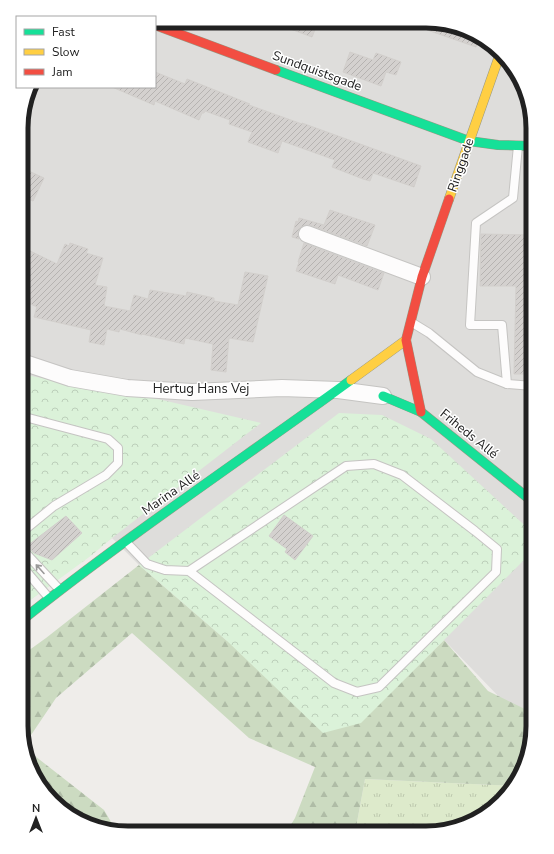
<svg xmlns="http://www.w3.org/2000/svg" width="554" height="854" viewBox="0 0 554 854" font-family="'Nunito Sans',sans-serif">
<defs>
<pattern id="grass-tufts" width="24" height="20" patternUnits="userSpaceOnUse"><rect width="24" height="20" fill="#ddeacb"/><path d="M3 7l-1-3M5 7V3M7 7l1-3M15 17l-1-3M17 17v-4M19 17l1-3" fill="none" stroke="#bdc8ae"/></pattern>
<pattern id="forest-firs" width="22" height="20" patternUnits="userSpaceOnUse"><rect width="22" height="20" fill="#ccdbc1"/><path d="M5 1l3.5 6h-7zM16 11l3.5 6h-7z" fill="#afbca6"/></pattern>
<pattern id="park-crowns" width="20" height="18" patternUnits="userSpaceOnUse"><rect width="20" height="18" fill="#dbf2d9"/><path d="M2 6a3 3 0 1 1 6 0M12 15a3 3 0 1 1 6 0" fill="none" stroke="#bccfba"/></pattern>
<pattern id="building-hatch" width="6" height="6" patternUnits="userSpaceOnUse"><rect width="6" height="6" fill="#d4d1cf"/><path d="M-1 1l2-2M0 6l6-6M5 7l2-2" fill="none" stroke="#b6b3b1"/></pattern>
</defs>
<rect width="100%" height="100%" fill="#efedea"/>
<polygon fill="#dedddb" points="155,21 447,23 491,43 525,87 533,128 533,732 444,640 226,640 139,565 112,538 21,607 22,113 31,87 155,87"/>
<polygon fill="url(#grass-tufts)" points="365,779 515,786 467,825 427,833 355,833"/>
<g fill="url(#forest-firs)">
<polygon points="139,565 226,640 361,722 444,640 488,691 533,713 533,734 515,786 365,779 355,833 286,833 295,818 315,767 249,738 132,633 56,698 25,744 21,726 21,656 46,638"/>
<polygon points="26,749 104,810 117,832 114,832 63,811 29,767"/>
</g>
<g fill="url(#park-crowns)">
<polygon points="22,372 31,376 162,400 261,423 112,538 92,555 21,607"/>
<polygon points="339,413 382,415 431,439 533,533 533,551 361,723 323,733 226,640 139,565"/>
</g>
<g fill="url(#building-hatch)" stroke="#d2cfcc">
<polygon points="277,22 318,22 312,37 277,24"/>
<polygon points="414,23 447,23 480,38 476,47 413,25"/>
<polygon points="350,52 373,60 376,53 401,62 396,75 386,72 381,86 343,72"/>
<polygon points="155,72 185,84 187,79 250,104 249,105 302,124 302,123 421,166 414,187 373,173 370,181 363,179 332,167 335,160 282,141 278,153 248,142 252,132 229,124 230,120 205,111 204,113 202,113 199,120 155,101 154,105 112,87 155,87"/>
<polygon points="22,168 44,178 33,201 22,196"/>
<polygon points="330,210 375,225 367,246 310,225 305,225 301,227 298,231 298,235 299,239 292,237 296,221 298,222 299,218 324,225"/>
<polygon points="481,234 533,235 533,374 514,374 516,286 480,286"/>
<polygon points="70,243 88,249 86,253 103,258 95,285 107,287 104,306 130,311 134,295 148,299 150,290 186,296 187,292 214,298 214,301 238,305 245,272 268,276 253,342 229,338 226,372 211,370 213,344 185,338 184,344 142,334 142,335 120,329 119,332 107,329 104,345 89,342 91,330 34,317 37,307 22,300 22,247 57,264 65,244 69,246"/>
<polygon points="304,243 384,273 378,290 338,275 335,284 296,271 299,262 298,262"/>
<polygon points="284,515 313,536 295,560 285,552 287,549 269,536"/>
<polygon points="66,516 82,533 52,560 34,553 27,546"/>
</g>
<g fill="none" stroke-linecap="round" stroke-linejoin="round">
<defs>
<g id="lane">
<polyline points="518,146 513,198 476,223 470,325 502,325 507,384 533,386"/>
<polyline points="411,322 429,333 477,372 507,384"/>
<polyline points="21,533 54,506 106,475 118,463 118,448 108,439 21,416"/>
<polyline points="126,542 147,564 165,570 189,571 346,466 374,464 402,475 475,531 497,549 496,572 379,687 357,692 334,683 189,571"/>
<polyline points="21,548 59,589"/>
<polyline points="21,565 49,598"/>
</g>
<g id="street">
<polyline points="307,234 422,277"/>
<polyline points="22,362 70,378 127,388 192,392 282,388 338,390 383,396"/>
</g>
<g id="fast">
<polyline points="276,70 469,141 498,145 533,146"/>
<polyline points="383,396 421,412 533,502"/>
<path d="M21 621C127 536 241 460 351 380"/>
</g>
<g id="slow">
<polyline points="449,199 500,54"/>
<polyline points="351,380 406,340"/>
</g>
<g id="jam">
<polyline points="155,25 276,70"/>
<polyline points="421,412 406,340 422,277 449,199"/>
</g>
</defs>
<use href="#lane" stroke="#c5c4c2" stroke-width="10"/>
<use href="#street" stroke="#c5c4c2" stroke-width="18"/>
<use href="#fast" stroke="#989883" stroke-width="10"/>
<use href="#slow" stroke="#989883" stroke-width="10"/>
<use href="#jam" stroke="#989883" stroke-width="10"/>
<use href="#lane" stroke="#fdfcfc" stroke-width="8"/>
<use href="#street" stroke="#fdfcfc" stroke-width="16"/>
<use href="#fast" stroke="#16e098" stroke-width="9"/>
<use href="#slow" stroke="#ffcf43" stroke-width="9"/>
<use href="#jam" stroke="#f24e42" stroke-width="9"/>
</g>
<defs><path id="oneway-shaft" d="M-6 0H5M1.5-3L5.5 0L1.5 3" fill="none" stroke-width="1.6" stroke-linecap="round" stroke-linejoin="round"/></defs>
<use stroke="#9a9999" href="#oneway-shaft" transform="translate(40 569) rotate(-132)"/>
<g text-anchor="middle" dominant-baseline="central" stroke-width="3" stroke-linejoin="round" paint-order="stroke">
<g font-size="13" fill="#212121" stroke="#fff">
<text transform="translate(317 71) rotate(20)">Sundquistsgade</text>
<text transform="translate(461 165) rotate(-71)">Ringgade</text>
<text x="201" y="389">Hertug Hans Vej</text>
<text transform="translate(469 434) rotate(39)">Friheds Allé</text>
<text transform="translate(171 493) rotate(-35)">Marina Allé</text>
</g>
</g>
<path d="M0 0H554V854H0ZM128 28H426A100 100 0 0 1 526 128V726A100 100 0 0 1 426 826H128A100 100 0 0 1 28 726V128A100 100 0 0 1 128 28Z" fill="#fff" fill-rule="evenodd"/>
<path fill="none" stroke="#212121" stroke-width="5" d="M128 28H426A100 100 0 0 1 526 128V726A100 100 0 0 1 426 826H128A100 100 0 0 1 28 726V128A100 100 0 0 1 128 28Z"/>
<rect x="16" y="16" width="140" height="72" fill="#ffffff" stroke="#a6a6a6"/>
<rect x="24" y="29" width="20" height="6" fill="#16e098" stroke="#a6a6a6"/>
<text x="52" y="36" font-size="12" fill="#212121">Fast</text>
<rect x="24" y="49" width="20" height="6" fill="#ffcf43" stroke="#a6a6a6"/>
<text x="52" y="56" font-size="12" fill="#212121">Slow</text>
<rect x="24" y="69" width="20" height="6" fill="#f24e42" stroke="#a6a6a6"/>
<text x="52" y="76" font-size="12" fill="#212121">Jam</text>
<g transform="translate(36 818)" stroke="#ffffff" stroke-width="3" paint-order="stroke">
<path d="M0-3L7 15L0 10L-7 15Z" fill="#212121"/>
<text y="-6" font-size="11" font-weight="bold" text-anchor="middle" fill="#212121">N</text>
</g>
</svg>
